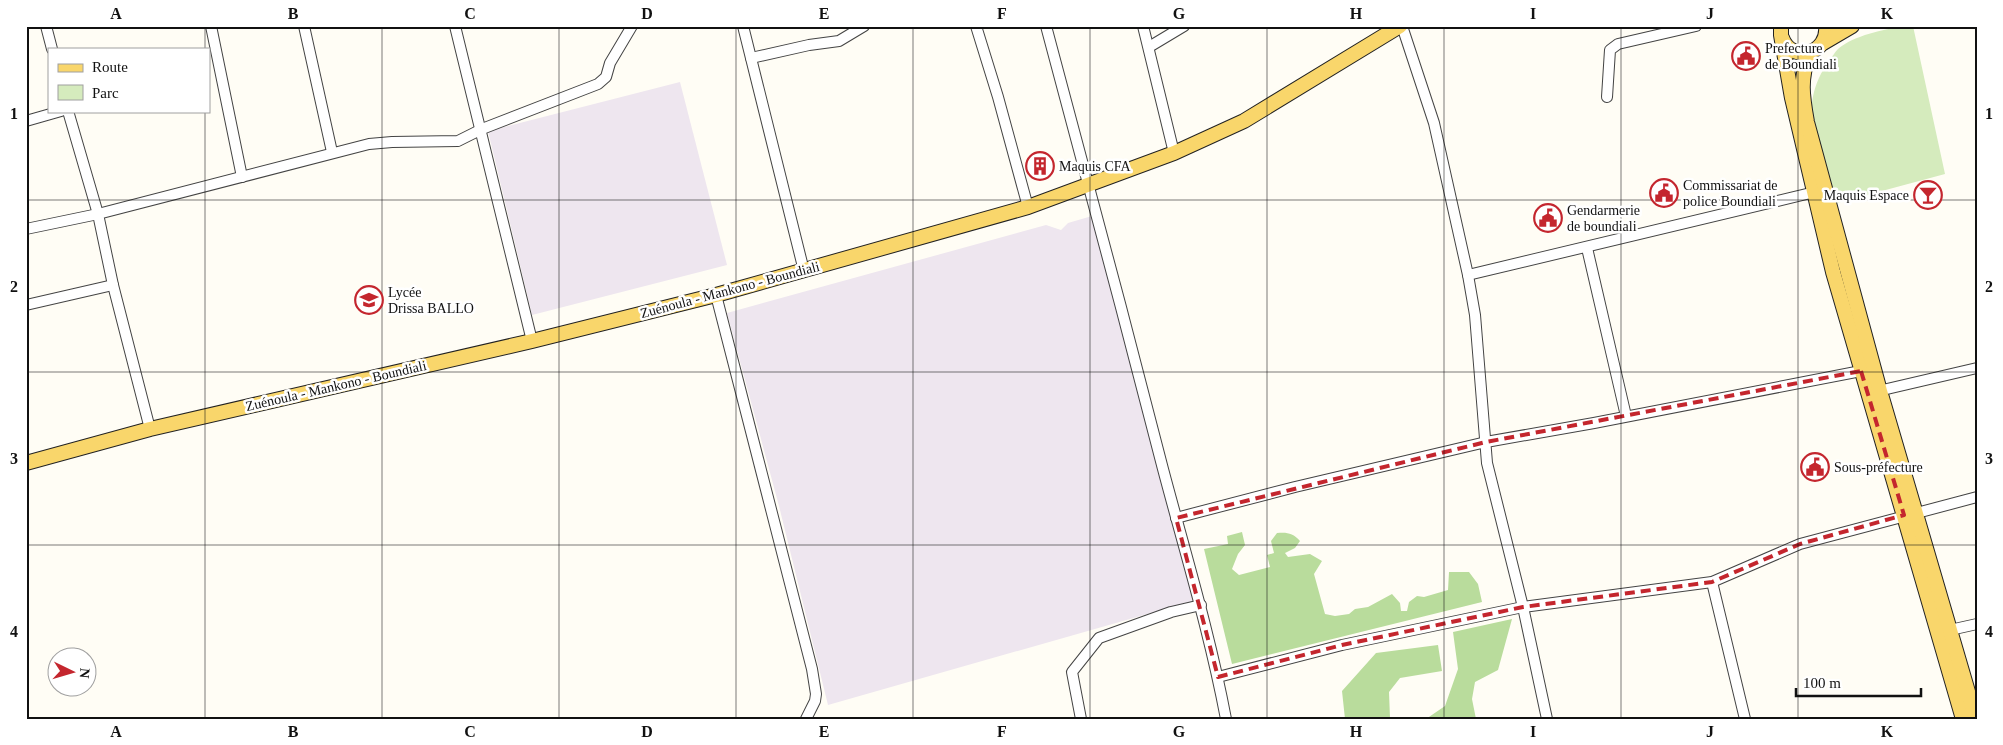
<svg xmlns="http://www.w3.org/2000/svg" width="2003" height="745" viewBox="0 0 2003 745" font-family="Georgia,serif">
<rect width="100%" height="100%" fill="#fffdf5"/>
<g fill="#eee6ef">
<polygon points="680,82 727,265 532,315 488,131"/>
<polygon points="1092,216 1193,601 828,705 779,506 727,313 1046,225 1061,230 1068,223"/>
</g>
<path fill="#d5ebbd" d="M1903 26H1913L1945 174 1830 205C1818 156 1795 107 1829 61 1832 57 1835 52 1838 49 1854 35 1884 30 1903 26Z"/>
<g fill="#b9dc9c">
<path d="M1242 532 1245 545 1238 554 1232 569 1239 575 1270 567 1267 555 1274 553 1271 541 1277 533C1287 532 1293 533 1300 541L1295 548 1285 553 1288 557 1310 554 1322 561 1314 574 1325 614 1335 616 1349 614 1355 609 1368 607 1392 594 1400 603 1401 611H1407L1409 602 1417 596 1424 597 1448 590 1449 572H1469L1478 584 1482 602 1232 664 1204 549 1228 544 1227 536Z"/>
<polygon points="1512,619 1498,670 1475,682 1472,699 1476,719 1426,719 1445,706 1458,669 1453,632"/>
<polygon points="1438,645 1442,671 1400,678 1389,692 1390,718 1396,719 1345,719 1342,691 1376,653"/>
</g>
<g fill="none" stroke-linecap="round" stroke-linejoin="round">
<defs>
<g id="minor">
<polyline points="46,26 52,49"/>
<polyline points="211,26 242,177"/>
<polyline points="304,26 332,152"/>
<polyline points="455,26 532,341"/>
<polyline points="743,26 804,271"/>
<polyline points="976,26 998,97 1028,207"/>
<path d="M1046 26C1086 174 1125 321 1163 469 1185 552 1210 634 1226 719"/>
<polyline points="1143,26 1174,153"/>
<polyline points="1402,26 1434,123 1468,275 1475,315 1487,463 1523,607 1547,719"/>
<polyline points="1149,47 1184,26"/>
<polyline points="751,58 809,45 839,41 864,26"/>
<polyline points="1607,97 1610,50 1618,44 1696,26"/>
<polyline points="68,111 98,214 113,285 150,429"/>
<polyline points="26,121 61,111"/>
<polyline points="26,229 98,214 369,144 392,142 458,141 482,129 598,84 606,77 610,63 632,26"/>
<polyline points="1587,248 1626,416"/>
<polyline points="1468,275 1819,191"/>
<polyline points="716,295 812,669 816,694 815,701 806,719"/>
<polyline points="26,305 113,285"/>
<polyline points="1874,392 1977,368"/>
<polyline points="1176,518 1295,487 1486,442 1594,423 1861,371"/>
<polyline points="1712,582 1745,719"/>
<polyline points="1950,630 1977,624"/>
<polyline points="1218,677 1342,645 1523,607 1712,582 1800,544 1977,497"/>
<polyline points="1081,719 1072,672 1099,638 1171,612 1201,605"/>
</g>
<g id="major">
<polyline points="1781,26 1781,35 1792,98 1833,272 1963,719"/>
<path d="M1782 38C1792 64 1829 54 1826 26"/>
<polyline points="1823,43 1852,26"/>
<path d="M1809 53C1800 80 1802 94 1807 122L1880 391 1976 719"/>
<polyline points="26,463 150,429 532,341 716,295 1028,207 1174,153 1244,121 1400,26"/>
</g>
</defs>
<use href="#minor" stroke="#444" stroke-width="12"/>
<use href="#major" stroke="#222" stroke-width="16"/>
<use href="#minor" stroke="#fff" stroke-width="10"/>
<use href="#major" stroke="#f9d66b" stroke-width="14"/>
</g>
<path fill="none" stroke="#c4262e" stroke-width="4" stroke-dasharray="10 6" stroke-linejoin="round" d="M1861 371 1904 515 1800 544 1712 582 1523 607 1342 645 1218 677 1176 518 1486 442Z"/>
<path fill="none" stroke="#111" stroke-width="1" stroke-opacity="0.55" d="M205 26V49M382 26V719M559 26V719M736 26V719M913 26V719M1090 26V719M1267 26V719M1444 26V719M1621 26V719M1798 26V719M205 111V719M26 200H1977M26 372H1977M26 545H1977"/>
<defs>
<symbol id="civic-ring" viewBox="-11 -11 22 22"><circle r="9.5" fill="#fff" stroke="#c4262e" stroke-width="1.5"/><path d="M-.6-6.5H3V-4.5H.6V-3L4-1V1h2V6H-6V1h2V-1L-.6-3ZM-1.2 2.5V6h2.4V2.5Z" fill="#c4262e"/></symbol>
<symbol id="building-ring" viewBox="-11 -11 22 22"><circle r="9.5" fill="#fff" stroke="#c4262e" stroke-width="1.5"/><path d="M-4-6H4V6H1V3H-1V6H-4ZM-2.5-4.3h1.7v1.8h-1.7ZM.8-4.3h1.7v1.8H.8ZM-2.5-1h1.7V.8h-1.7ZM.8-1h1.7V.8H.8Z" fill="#c4262e"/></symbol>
<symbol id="bar-ring" viewBox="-11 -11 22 22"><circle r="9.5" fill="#fff" stroke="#c4262e" stroke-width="1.5"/><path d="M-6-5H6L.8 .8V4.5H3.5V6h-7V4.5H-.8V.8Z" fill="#c4262e"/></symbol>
<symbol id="school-ring" viewBox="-11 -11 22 22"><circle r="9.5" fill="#fff" stroke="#c4262e" stroke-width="1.5"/><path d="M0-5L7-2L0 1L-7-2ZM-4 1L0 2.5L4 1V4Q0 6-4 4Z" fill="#c4262e"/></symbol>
</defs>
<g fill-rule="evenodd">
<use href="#civic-ring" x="1730" y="40" width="32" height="32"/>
<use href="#building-ring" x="1024" y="150" width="32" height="32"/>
<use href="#civic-ring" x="1648" y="177" width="32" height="32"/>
<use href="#bar-ring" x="1912" y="179" width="32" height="32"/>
<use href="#civic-ring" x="1532" y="202" width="32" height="32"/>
<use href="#school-ring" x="353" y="284" width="32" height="32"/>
<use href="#civic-ring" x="1799" y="451" width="32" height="32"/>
</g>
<g text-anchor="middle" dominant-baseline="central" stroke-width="5" stroke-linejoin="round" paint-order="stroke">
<g font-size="14" fill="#111" stroke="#fff" text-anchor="start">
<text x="1765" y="48">Prefecture<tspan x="1765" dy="16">de Boundiali</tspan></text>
<text x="1059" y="166">Maquis CFA</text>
<text x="1683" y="185">Commissariat de<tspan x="1683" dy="16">police Boundiali</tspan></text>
<text x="1909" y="195" text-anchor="end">Maquis Espace</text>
<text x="1567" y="210">Gendarmerie<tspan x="1567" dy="16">de boundiali</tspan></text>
<text x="388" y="292">Lycée<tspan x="388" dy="16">Drissa BALLO</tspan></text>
<text x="1834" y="467">Sous-préfecture</text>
</g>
<g font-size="14" fill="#111" stroke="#fff">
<text transform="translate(730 290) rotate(-15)">Zuénoula - Mankono - Boundiali</text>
<text transform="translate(336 386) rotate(-13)">Zuénoula - Mankono - Boundiali</text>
</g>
</g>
<rect width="2003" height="745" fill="none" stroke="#ffffff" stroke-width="55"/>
<rect x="48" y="48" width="162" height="65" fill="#ffffff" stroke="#a0a0a0"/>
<rect x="58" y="64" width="25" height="8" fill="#f9d66b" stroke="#a0a0a0"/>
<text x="92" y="72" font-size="15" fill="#111111">Route</text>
<rect x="58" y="85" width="25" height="15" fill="#d5ebbd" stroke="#a0a0a0"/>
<text x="92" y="98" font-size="15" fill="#111111">Parc</text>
<g transform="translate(72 672) rotate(95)"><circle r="24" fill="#ffffff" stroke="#a0a0a0"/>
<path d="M0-4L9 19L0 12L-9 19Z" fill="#c4262e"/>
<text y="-8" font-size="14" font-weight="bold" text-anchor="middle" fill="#111111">N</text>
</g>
<path d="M1796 688v8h125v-8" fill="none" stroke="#111111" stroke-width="2.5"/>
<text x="1803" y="688" font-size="15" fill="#111111" stroke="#ffffff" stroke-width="4" paint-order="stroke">100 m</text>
<rect x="28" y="28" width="1948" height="690" fill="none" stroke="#111" stroke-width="2"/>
<g font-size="16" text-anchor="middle" font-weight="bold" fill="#111">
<text x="116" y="19">A</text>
<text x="293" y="19">B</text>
<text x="470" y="19">C</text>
<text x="647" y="19">D</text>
<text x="824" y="19">E</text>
<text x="1002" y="19">F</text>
<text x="1179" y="19">G</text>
<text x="1356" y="19">H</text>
<text x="1533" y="19">I</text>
<text x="1710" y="19">J</text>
<text x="1887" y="19">K</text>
<text x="14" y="119">1</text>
<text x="1989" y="119">1</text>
<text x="14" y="292">2</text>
<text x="1989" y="292">2</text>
<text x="14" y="464">3</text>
<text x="1989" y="464">3</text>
<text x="14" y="637">4</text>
<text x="1989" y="637">4</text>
<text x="116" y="737">A</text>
<text x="293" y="737">B</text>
<text x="470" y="737">C</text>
<text x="647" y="737">D</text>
<text x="824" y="737">E</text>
<text x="1002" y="737">F</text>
<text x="1179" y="737">G</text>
<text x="1356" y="737">H</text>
<text x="1533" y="737">I</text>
<text x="1710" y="737">J</text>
<text x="1887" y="737">K</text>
</g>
</svg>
